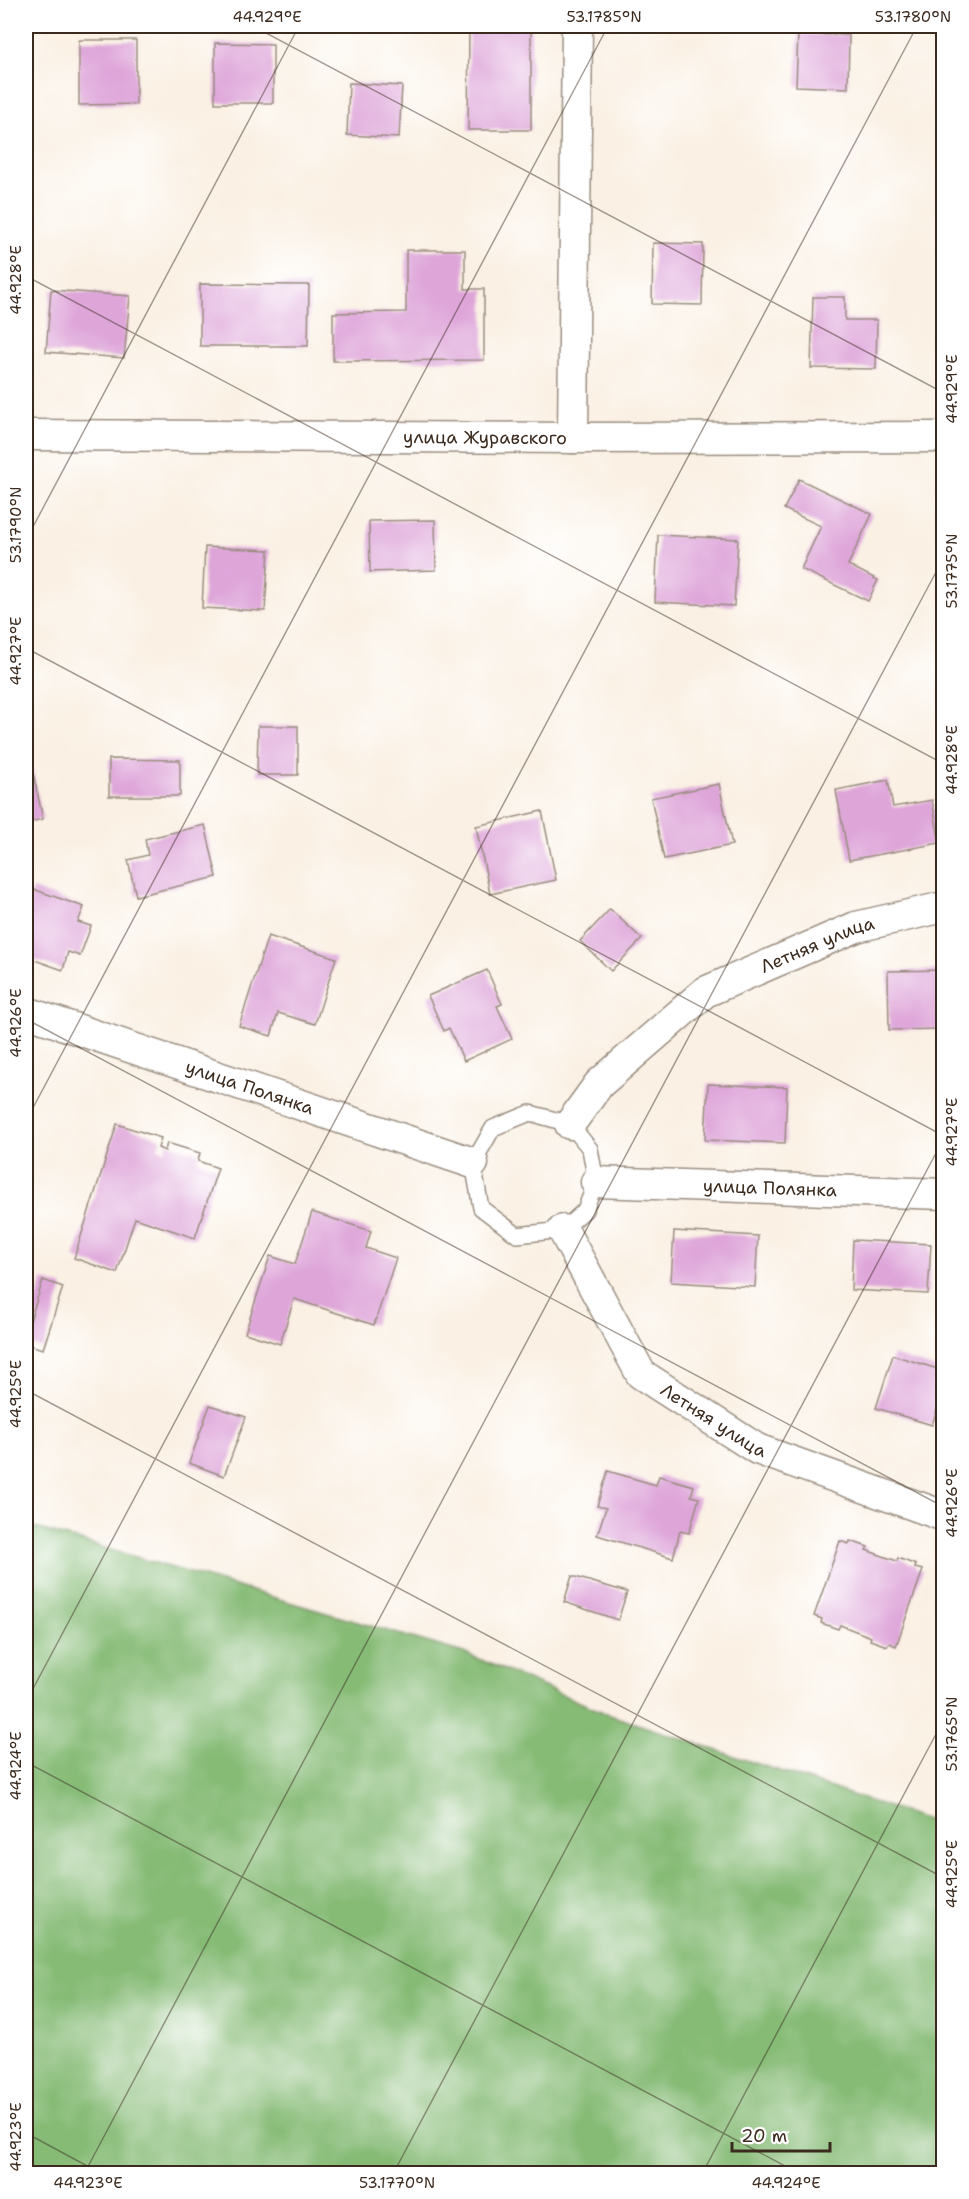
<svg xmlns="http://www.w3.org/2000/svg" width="969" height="2199" viewBox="0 0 969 2199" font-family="'Shantell Sans',sans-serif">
<rect width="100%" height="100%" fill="#fff"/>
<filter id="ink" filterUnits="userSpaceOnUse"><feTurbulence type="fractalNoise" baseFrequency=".0167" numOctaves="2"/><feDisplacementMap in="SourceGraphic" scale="12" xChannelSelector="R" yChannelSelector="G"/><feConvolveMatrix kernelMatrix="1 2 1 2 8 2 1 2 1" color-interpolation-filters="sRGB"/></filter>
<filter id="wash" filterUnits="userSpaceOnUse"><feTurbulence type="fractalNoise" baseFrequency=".008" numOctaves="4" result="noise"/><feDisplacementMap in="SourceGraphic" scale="24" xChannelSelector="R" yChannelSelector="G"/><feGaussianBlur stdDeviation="1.35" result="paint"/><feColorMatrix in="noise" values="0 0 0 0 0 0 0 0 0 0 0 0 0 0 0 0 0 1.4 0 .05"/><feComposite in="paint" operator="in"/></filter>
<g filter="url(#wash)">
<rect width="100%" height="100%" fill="#faf0e3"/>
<polygon fill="#86bb76" stroke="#60724a" stroke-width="1.5" points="26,1525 467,1654 610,1715 943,1825 943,2173 26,2173"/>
<g id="blocks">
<g fill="#dea5d9">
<polygon points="469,26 531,26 531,130 468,130"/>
<polygon points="798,34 849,35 848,88 796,86"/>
<polygon points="79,40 136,40 136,104 79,105"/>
<polygon points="215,43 273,44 273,103 215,103"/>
<polygon points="349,83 402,86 399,138 347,135"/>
<polygon points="653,243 703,244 702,305 652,304"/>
<polygon points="406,250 465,250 465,289 484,289 484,360 333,361 333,313 406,312"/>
<polygon points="200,284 309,285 308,346 200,346"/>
<polygon points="51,290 130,296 124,358 46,352"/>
<polygon points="813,297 845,297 845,320 877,320 876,369 811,368"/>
<polygon points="799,479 872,514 848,565 878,580 868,601 801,569 821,526 784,509"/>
<polygon points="435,520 436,570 370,572 369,521"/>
<polygon points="658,535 738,539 734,606 655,602"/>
<polygon points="205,547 269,550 265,611 202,608"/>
<polygon points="258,726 298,726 298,775 257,775"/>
<polygon points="109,759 180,760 180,796 109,796"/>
<polygon points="32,768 43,819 26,823 26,769"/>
<polygon points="888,780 893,807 932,800 940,843 849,860 836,790"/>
<polygon points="719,784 732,845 664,859 651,798"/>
<polygon points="542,811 556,880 490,894 476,826"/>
<polygon points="205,825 217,877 136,896 128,860 148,855 145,839"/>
<polygon points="33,889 84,907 78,922 91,926 80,956 68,952 63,970 26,957 26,912"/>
<polygon points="610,909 642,939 611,971 580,941"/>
<polygon points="268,936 336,958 315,1024 278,1013 271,1036 239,1026"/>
<polygon points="487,970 502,1004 497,1006 512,1039 464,1061 449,1028 444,1031 428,996"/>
<polygon points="944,970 944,1029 889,1030 888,971"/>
<polygon points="708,1084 787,1087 785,1143 705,1140"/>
<polygon points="117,1124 161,1138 158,1148 165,1151 167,1143 200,1153 198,1161 218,1168 195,1238 135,1218 117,1273 74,1258"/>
<polygon points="312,1212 371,1231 366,1248 396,1258 374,1325 294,1299 280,1344 245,1333 270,1256 295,1264"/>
<polygon points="674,1231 758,1236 755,1287 671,1282"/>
<polygon points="853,1240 931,1244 928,1294 851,1290"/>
<polygon points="43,1280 63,1287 43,1349 26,1344 26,1333"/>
<polygon points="893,1355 944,1371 944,1389 932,1425 876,1408"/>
<polygon points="210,1405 246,1417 224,1476 189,1463"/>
<polygon points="608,1471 656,1485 659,1476 694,1486 691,1496 699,1498 689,1533 680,1531 673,1558 597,1535 606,1508 597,1506"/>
<polygon points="840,1541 849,1544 850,1541 868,1547 866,1550 897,1561 898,1558 916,1565 915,1568 923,1570 896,1646 889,1643 887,1646 870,1640 871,1637 840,1625 838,1629 821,1623 822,1619 814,1616"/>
<polygon points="572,1576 627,1592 618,1620 564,1602"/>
</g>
</g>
</g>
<g filter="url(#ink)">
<use href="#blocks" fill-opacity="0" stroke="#9a8d80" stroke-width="1.5"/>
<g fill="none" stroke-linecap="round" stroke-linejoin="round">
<defs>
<polygon id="lane" points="530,1113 570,1124 590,1149 596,1182 585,1210 563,1230 517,1235 481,1208 473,1163 493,1128"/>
<g id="street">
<path id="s1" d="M26 435 573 438 944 437"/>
<polyline points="573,438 577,26"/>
<path id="s2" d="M26 1012 473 1163"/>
<path id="s3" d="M570 1124 599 1084 705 992 856 927 944 907"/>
<path id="s4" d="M596 1182 944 1194"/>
<path id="s5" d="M563 1230 641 1374 757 1449 944 1516"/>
</g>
</defs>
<use href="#lane" stroke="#9a8d80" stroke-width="18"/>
<use href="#street" stroke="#9a8d80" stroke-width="33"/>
<use href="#lane" stroke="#fff" stroke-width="15"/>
<use href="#street" stroke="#fff" stroke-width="30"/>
</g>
</g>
<path fill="none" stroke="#3b2a1e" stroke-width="1.5" stroke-opacity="0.45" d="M253 26 944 393M26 276 944 764M26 540 299 26M26 648 944 1136M26 1019 944 1507M26 1121 608 26M26 1390 944 1878M26 1702 917 26M26 1762 800 2174M26 2133 102 2174M84 2174 944 557M393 2174 944 1138M702 2174 944 1719"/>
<g text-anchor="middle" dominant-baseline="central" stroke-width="4.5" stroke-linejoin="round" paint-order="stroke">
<g font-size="18" fill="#3b2a1e" stroke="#fff">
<text stroke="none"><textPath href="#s1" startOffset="459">улица Журавского</textPath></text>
<text stroke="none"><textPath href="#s3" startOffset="312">Летняя улица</textPath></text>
<text stroke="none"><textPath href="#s2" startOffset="236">улица Полянка</textPath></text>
<text stroke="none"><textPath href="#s4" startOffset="174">улица Полянка</textPath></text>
<text stroke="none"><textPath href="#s5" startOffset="250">Летняя улица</textPath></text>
</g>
</g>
<rect width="969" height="2199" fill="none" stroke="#fff" stroke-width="66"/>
<path d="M732 2142v9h98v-9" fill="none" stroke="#3b2a1e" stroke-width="3"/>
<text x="741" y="2142" font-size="18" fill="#3b2a1e" stroke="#ffffff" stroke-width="4.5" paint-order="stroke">20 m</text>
<rect x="33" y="33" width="903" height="2133" fill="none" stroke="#3b2a1e" stroke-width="2"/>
<g font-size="15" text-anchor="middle" fill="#3b2a1e">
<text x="267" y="22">44.929°E</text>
<text x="604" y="22">53.1785°N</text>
<text x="913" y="22">53.1780°N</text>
<text transform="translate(16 280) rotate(-90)" y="5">44.928°E</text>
<text transform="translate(952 389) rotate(-90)" y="5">44.929°E</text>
<text transform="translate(16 525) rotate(-90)" y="5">53.1790°N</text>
<text transform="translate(952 571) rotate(-90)" y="5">53.1775°N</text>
<text transform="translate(16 651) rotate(-90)" y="5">44.927°E</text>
<text transform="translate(952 760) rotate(-90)" y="5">44.928°E</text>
<text transform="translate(16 1023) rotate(-90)" y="5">44.926°E</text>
<text transform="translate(952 1132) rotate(-90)" y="5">44.927°E</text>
<text transform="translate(16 1394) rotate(-90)" y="5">44.925°E</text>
<text transform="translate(952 1503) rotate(-90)" y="5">44.926°E</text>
<text transform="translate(952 1734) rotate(-90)" y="5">53.1765°N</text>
<text transform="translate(16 1766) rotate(-90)" y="5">44.924°E</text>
<text transform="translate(952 1874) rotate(-90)" y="5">44.925°E</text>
<text transform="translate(16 2137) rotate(-90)" y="5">44.923°E</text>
<text x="88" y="2188">44.923°E</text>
<text x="397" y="2188">53.1770°N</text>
<text x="786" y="2188">44.924°E</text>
</g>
</svg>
